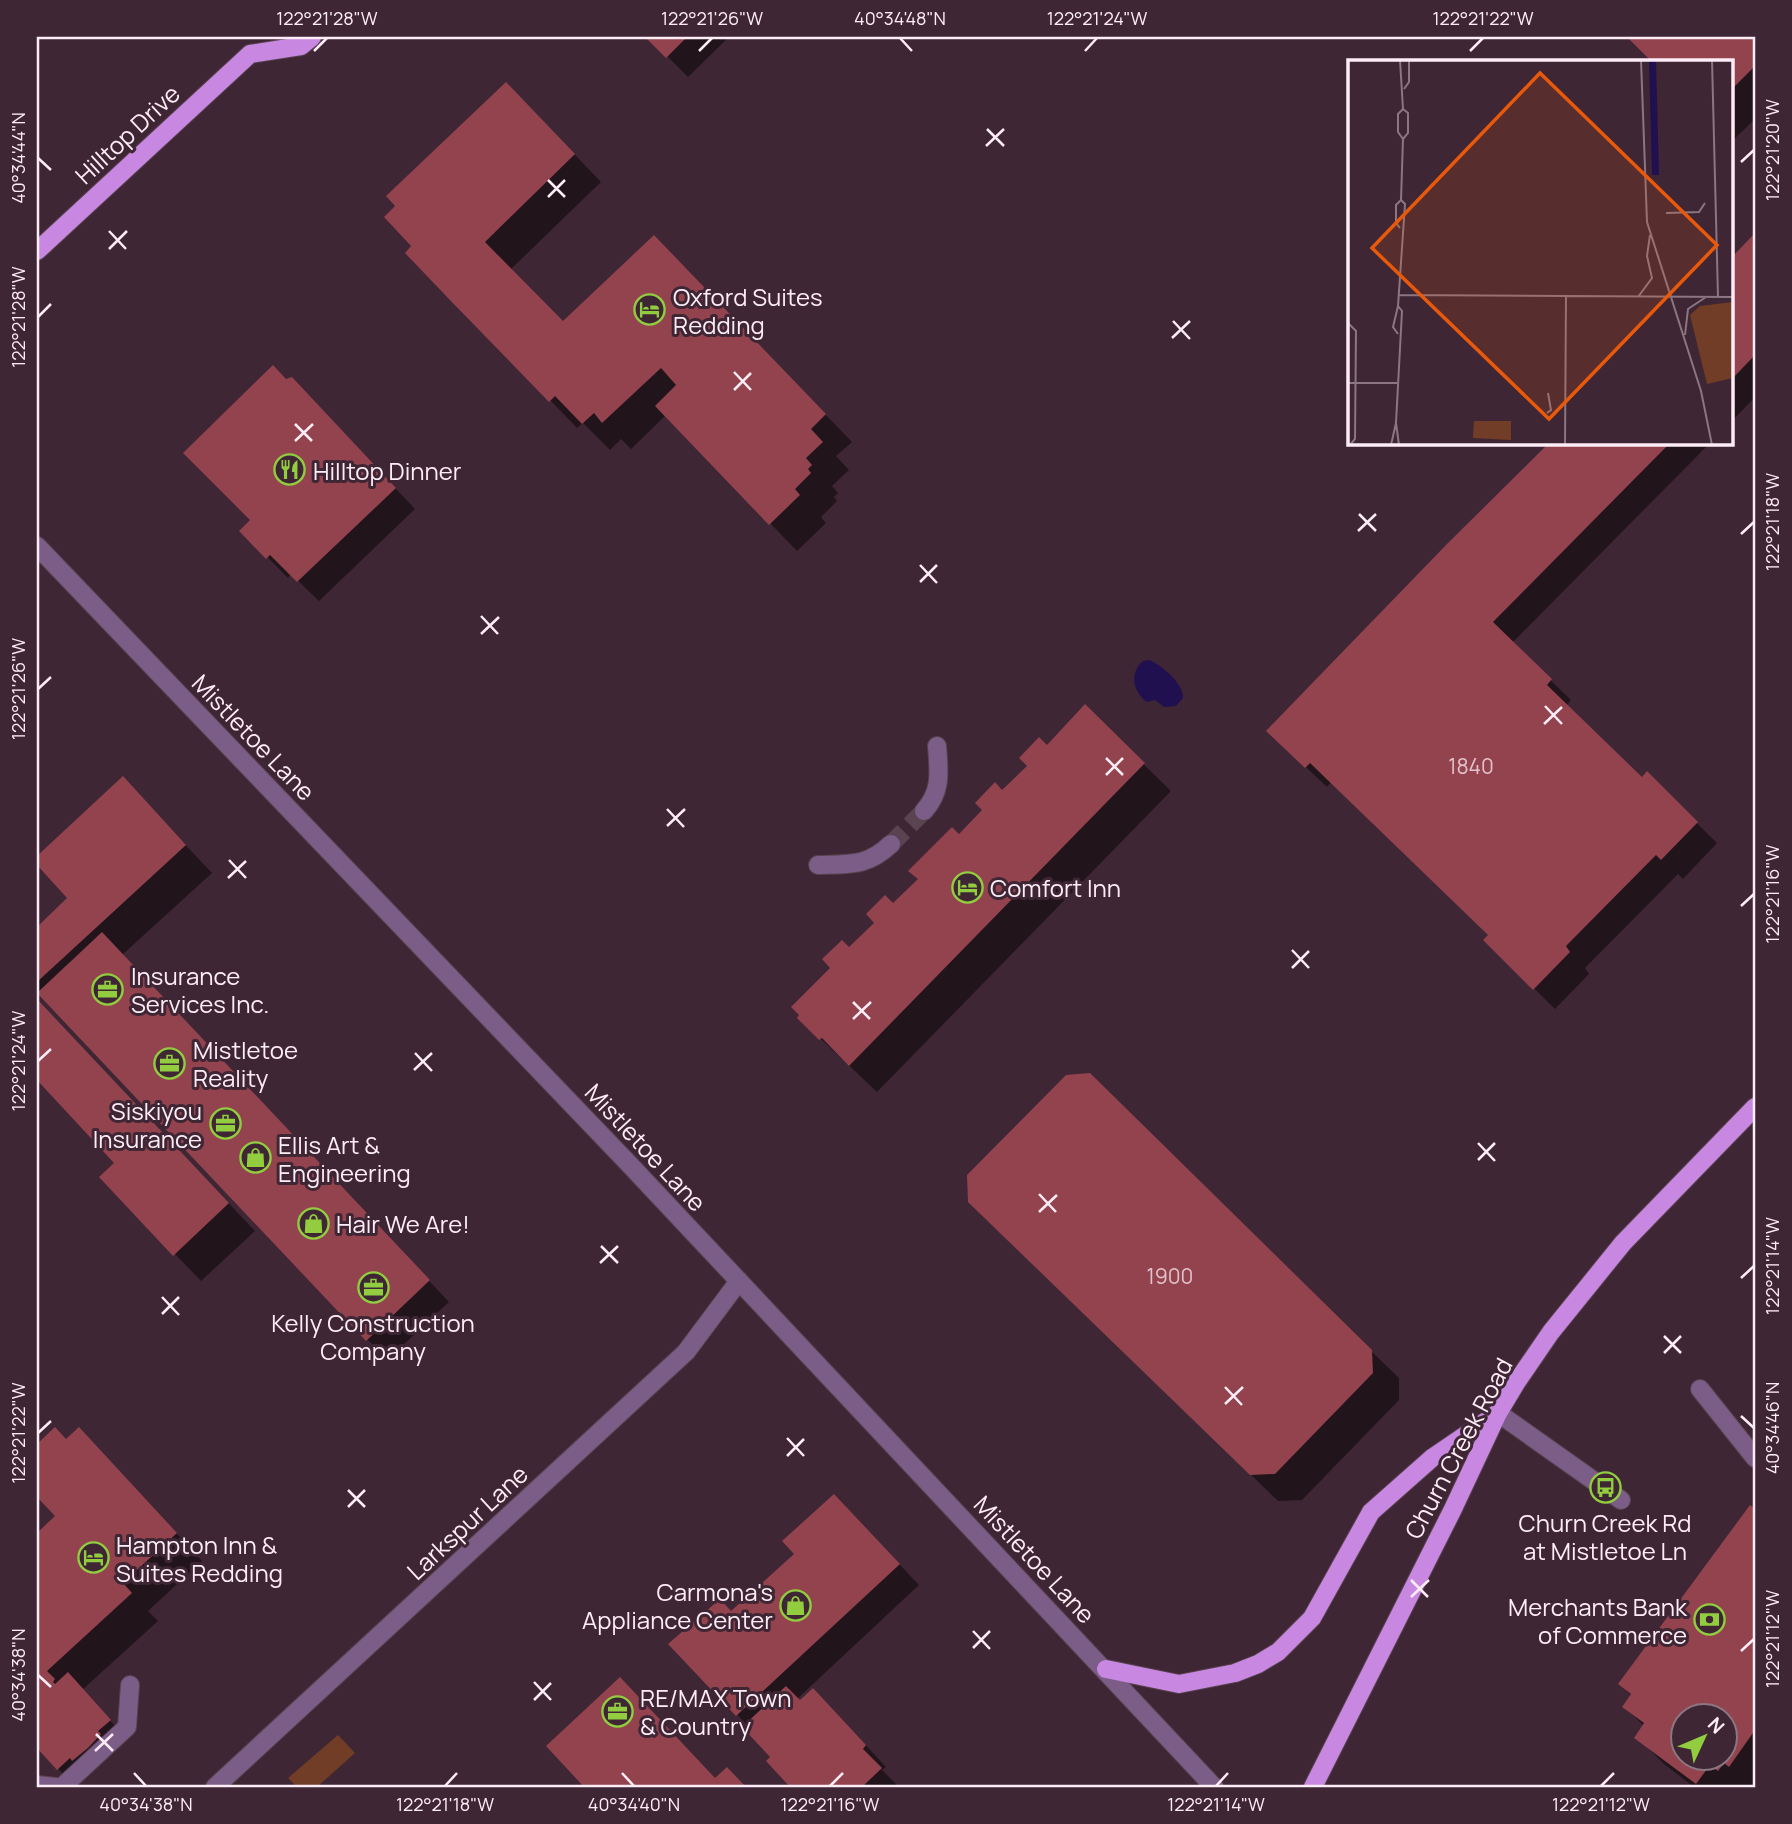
<svg xmlns="http://www.w3.org/2000/svg" width="1792" height="1824" viewBox="0 0 1792 1824" font-family="Manrope,sans-serif">
<rect width="100%" height="100%" fill="#3e2634"/>
<polygon fill="#713d27" points="338,1735 355,1753 317,1787 297,1787 288,1778"/>
<path fill="#20104f" d="M1149 660C1162 665 1184 684 1183 698L1176 706 1164 707 1155 700 1147 702C1133 692 1129 673 1143 661Z"/>
<g fill="#0007" fill-rule="evenodd">
<polygon points="648,37 729,37 688,77"/>
<polygon points="1630,37 1755,37 1755,119 1732,141 1731,139 1731,61 1654,61"/>
<polygon points="533,111 601,182 510,270 563,323 680,264 852,442 836,456 849,470 832,486 838,493 834,497 837,501 821,517 826,523 797,551 666,415 631,449 621,439 610,450 583,423 577,428 408,253"/>
<polygon points="1755,234 1755,397 1731,422 1731,259"/>
<polygon points="312,400 415,509 319,601 291,574 288,578 242,531 252,520"/>
<polygon points="1551,443 1710,443 1512,643 1571,700 1566,706 1642,779 1647,774 1717,843 1683,879 1678,874 1585,968 1589,974 1555,1009 1485,940 1490,935 1331,782 1327,787 1268,731"/>
<polygon points="1085,707 1171,791 877,1092 799,1018 893,906"/>
<polygon points="123,779 212,873 122,955 449,1302 387,1360 37,990 37,928 70,898 37,862 37,858"/>
<polygon points="37,1000 255,1231 201,1281 175,1254 117,1163 37,1077"/>
<polygon points="997,1228 1371,1351 1399,1378 1399,1400 1302,1500 1278,1501"/>
<polygon points="55,1429 67,1441 105,1456 202,1561 148,1611 158,1621 82,1690 116,1727 64,1775 37,1745 37,1535 57,1516 37,1494 37,1446"/>
<path d="M1750 1507 1755 1511V1787H1694L1664 1764 1637 1737 1644 1726 1624 1706 1632 1696 1620 1684ZM1684 1716H1726V1758H1684Z"/>
<polygon points="855,1517 919,1585 797,1699 801,1702 834,1711 886,1767 882,1770 899,1787 793,1787 768,1761 772,1758 747,1725 670,1644 731,1613"/>
<polygon points="548,1746 716,1780 727,1769 745,1787 586,1787"/>
</g>
<g fill="#93434e" fill-rule="evenodd">
<polygon points="645,37 687,37 666,58"/>
<polygon points="1627,37 1755,37 1755,66 1731,90 1731,61 1651,61"/>
<polygon points="506,82 575,154 485,242 563,321 654,235 826,414 811,429 823,442 806,458 812,465 808,469 811,473 795,489 800,495 769,525 655,406 676,385 661,368 602,423 594,413 582,424 555,396 549,402 448,298 405,253 411,246 384,217 395,206 386,196"/>
<polygon points="1755,233 1755,355 1731,380 1731,258"/>
<polygon points="273,365 286,379 292,377 396,488 297,582 270,555 266,559 239,531 250,520 183,453"/>
<polygon points="1549,443 1670,443 1493,622 1552,679 1547,685 1642,777 1647,771 1698,822 1661,860 1656,855 1566,946 1570,952 1533,990 1483,940 1488,935 1310,763 1305,768 1266,731 1447,544"/>
<polygon points="1085,704 1145,763 849,1066 822,1038 819,1040 797,1018 799,1015 791,1007 830,968 822,959 842,940 849,947 874,923 866,914 885,895 893,903 918,879 908,871 952,827 959,834 982,810 975,803 995,782 1002,790 1027,766 1019,758 1039,737 1047,745"/>
<polygon points="123,776 186,845 37,982 37,927 67,898 37,865 37,856"/>
<polygon points="102,932 430,1280 366,1341 37,993"/>
<polygon points="37,999 229,1203 173,1256 99,1177 114,1163 37,1080"/>
<polygon points="1090,1073 1372,1350 1373,1373 1275,1474 1250,1475 968,1202 967,1175 1066,1075"/>
<polygon points="55,1427 66,1439 79,1427 177,1533 123,1583 132,1593 47,1671 55,1679 53,1682 55,1684 68,1672 111,1720 98,1731 101,1734 88,1748 72,1761 70,1758 57,1770 37,1748 37,1533 55,1516 37,1497 37,1444"/>
<polygon points="834,1494 900,1564 736,1716 668,1644 720,1599 731,1611 794,1554 782,1541"/>
<path d="M1750 1505 1755 1509V1730L1729 1767 1724 1763 1718 1771 1710 1765 1696 1784 1634 1738 1644 1723 1622 1707 1631 1694 1618 1684ZM1684 1716H1726V1758H1684Z"/>
<polygon points="620,1677 715,1778 727,1767 746,1787 584,1787 546,1746"/>
<polygon points="786,1686 800,1700 813,1688 866,1745 863,1749 882,1768 862,1787 790,1787 766,1761 770,1757 742,1727"/>
</g>
<g fill="none" stroke-linecap="round" stroke-linejoin="round">
<polyline stroke="#5b4451" stroke-width="18" stroke-dasharray="18 9" stroke-linecap="butt" points="891,844 924,811"/>
<defs>
<g id="minor">
<polyline points="37,546 630,1165 1214,1787"/>
<path d="M924 811C942 791 939 772 937 746"/>
<path d="M818 865C849 864 867 867 891 844"/>
<polyline points="1700,1389 1755,1458"/>
<polyline points="1498,1413 1621,1500"/>
<polyline points="37,1785 56,1787"/>
<polyline points="62,1787 127,1727 130,1685"/>
<polyline points="215,1787 686,1352 739,1281"/>
</g>
<g id="major">
<polyline points="37,251 250,54 301,46 312,37"/>
<polyline points="1106,1669 1179,1684 1235,1673 1258,1664 1278,1652 1312,1618 1371,1512 1432,1458 1498,1413"/>
<polyline points="1313,1787 1453,1509 1498,1413 1516,1383 1551,1332 1623,1243 1755,1107"/>
</g>
</defs>
<use href="#minor" stroke="#59424f" stroke-width="20"/>
<use href="#major" stroke="#59424f" stroke-width="20"/>
<use href="#minor" stroke="#7c5d88" stroke-width="18"/>
<use href="#major" stroke="#c888e1" stroke-width="18"/>
</g>
<path fill="none" stroke="#feedf6" stroke-width="2.5" d="M900 38 912 51M314 51 327 38M699 51 712 38M1085 51 1097 38M1470 51 1483 38M987 129 1004 146M986 146 1004 129M38 158 51 170M1741 162 1754 150M548 180 565 197M548 197 565 180M109 231 126 249M109 249 127 231M38 317 51 304M1173 321 1190 339M1172 338 1190 321M734 372 751 390M734 390 751 373M295 424 312 441M295 441 313 424M1359 514 1376 531M1358 531 1376 514M1741 534 1754 522M920 565 937 583M920 582 937 565M481 616 498 634M481 634 499 617M38 689 51 677M1545 706 1562 724M1544 724 1562 707M1106 758 1123 775M1106 775 1123 758M667 809 684 827M667 826 685 809M229 860 246 878M228 878 246 861M1741 906 1754 894M1292 950 1309 968M1292 968 1309 951M853 1002 870 1019M853 1019 871 1002M415 1053 432 1071M38 1061 51 1049M414 1070 432 1053M1478 1143 1495 1161M1478 1160 1495 1143M1039 1194 1056 1212M1039 1212 1057 1195M601 1246 618 1263M600 1263 618 1246M1741 1278 1754 1266M162 1297 179 1315M162 1314 179 1297M1664 1336 1681 1353M1664 1353 1681 1336M1225 1387 1242 1405M1225 1404 1243 1387M1741 1416 1754 1428M38 1433 51 1421M787 1438 804 1456M787 1456 804 1439M348 1490 365 1507M348 1507 365 1490M1411 1580 1428 1597M1411 1597 1429 1580M973 1631 990 1649M973 1648 990 1631M1741 1651 1754 1639M38 1675 51 1687M534 1682 551 1700M534 1700 551 1683M96 1734 113 1751M95 1751 113 1734M134 1773 146 1786M622 1773 634 1786M445 1786 457 1773M830 1786 843 1773M1216 1786 1228 1773M1601 1786 1614 1773"/>
<defs>
<symbol id="hotel-ring" viewBox="-11 -11 22 22"><circle r="9.5" fill="#3e2634" stroke="#91cd3f" stroke-width="1.5"/><path d="M-6-4.5h1.5V1H6V5H4.5V3h-9V5H-6ZM-4 0a1.8 1.8 0 1 1 3.6 0ZM.5 0V-2.5h3Q6-2.5 6 0Z" fill="#91cd3f"/></symbol>
<symbol id="restaurant-ring" viewBox="-11 -11 22 22"><circle r="9.5" fill="#3e2634" stroke="#91cd3f" stroke-width="1.5"/><path d="M-5-6h1v4h1v-4h1v4h1v-4h1v5L-1.5 .5V6h-2V.5L-5-1ZM5-6V6H3V1.5H1.5Q1.5-4 5-6Z" fill="#91cd3f"/></symbol>
<symbol id="office-ring" viewBox="-11 -11 22 22"><circle r="9.5" fill="#3e2634" stroke="#91cd3f" stroke-width="1.5"/><path d="M-6-3h4V-5.5h4V-3h4V5H-6ZM-1-4.5V-3h2v-1.5ZM-6 0V1H6V0Z" fill="#91cd3f"/></symbol>
<symbol id="shop-ring" viewBox="-11 -11 22 22"><circle r="9.5" fill="#3e2634" stroke="#91cd3f" stroke-width="1.5"/><path d="M-5-2.5h2.3a2.7 3.5 0 0 1 5.4 0H5L5.5 6h-11ZM-1.5-2.5h3a1.5 2.3 0 0 0-3 0Z" fill="#91cd3f"/></symbol>
<symbol id="bus-ring" viewBox="-11 -11 22 22"><circle r="9.5" fill="#3e2634" stroke="#91cd3f" stroke-width="1.5"/><path d="M-5-6H5V4H4V6H2V4H-2V6H-4V4H-5ZM-3.5-4V0h7V-4ZM-3.5 1.2v1.5H-2V1.2ZM2 1.2v1.5H3.5V1.2Z" fill="#91cd3f"/></symbol>
<symbol id="bank-ring" viewBox="-11 -11 22 22"><circle r="9.5" fill="#3e2634" stroke="#91cd3f" stroke-width="1.5"/><path d="M-6-4H6V4H-6ZM0-2.3a2.3 2.3 0 1 0 0 4.6a2.3 2.3 0 1 0 0-4.6Z" fill="#91cd3f"/></symbol>
</defs>
<g fill-rule="evenodd">
<use href="#hotel-ring" x="632" y="292" width="35" height="35"/>
<use href="#restaurant-ring" x="272" y="452" width="35" height="35"/>
<use href="#hotel-ring" x="950" y="870" width="35" height="35"/>
<use href="#office-ring" x="90" y="972" width="35" height="35"/>
<use href="#office-ring" x="152" y="1046" width="35" height="35"/>
<use href="#office-ring" x="208" y="1106" width="35" height="35"/>
<use href="#shop-ring" x="238" y="1140" width="35" height="35"/>
<use href="#shop-ring" x="296" y="1206" width="35" height="35"/>
<use href="#office-ring" x="356" y="1270" width="35" height="35"/>
<use href="#bus-ring" x="1588" y="1470" width="35" height="35"/>
<use href="#hotel-ring" x="76" y="1540" width="35" height="35"/>
<use href="#shop-ring" x="778" y="1588" width="35" height="35"/>
<use href="#bank-ring" x="1692" y="1602" width="35" height="35"/>
<use href="#office-ring" x="600" y="1694" width="35" height="35"/>
</g>
<g text-anchor="middle" dominant-baseline="central" stroke-width="6" stroke-linejoin="round" paint-order="stroke">
<g font-size="21" fill="#e3c2cc">
<text x="1471" y="766">1840</text>
<text x="1170" y="1276">1900</text>
</g>
<g font-size="24" fill="#feedf6" stroke="#3e2634">
<text transform="translate(127 134) rotate(-43)">Hilltop Drive</text>
<text transform="translate(254 737) rotate(46)">Mistletoe Lane</text>
<text transform="translate(646 1147) rotate(47)">Mistletoe Lane</text>
<text transform="translate(1458 1448) rotate(-62)">Churn Creek Road</text>
<text transform="translate(467 1522) rotate(-43)">Larkspur Lane</text>
<text transform="translate(1035 1559) rotate(47)">Mistletoe Lane</text>
</g>
<g font-size="24" fill="#feedf6" stroke="#3e2634" text-anchor="start">
<text x="673" y="296">Oxford Suites<tspan x="673" dy="28">Redding</tspan></text>
<text x="313" y="470">Hilltop Dinner</text>
<text x="990" y="887">Comfort Inn</text>
<text x="131" y="975">Insurance<tspan x="131" dy="28">Services Inc.</tspan></text>
<text x="193" y="1049">Mistletoe<tspan x="193" dy="28">Reality</tspan></text>
<text x="202" y="1110" text-anchor="end">Siskiyou<tspan x="202" dy="28">Insurance</tspan></text>
<text x="278" y="1144">Ellis Art &amp;<tspan x="278" dy="28">Engineering</tspan></text>
<text x="336" y="1223">Hair We Are!</text>
<text x="373" y="1322" text-anchor="middle">Kelly Construction<tspan x="373" dy="28">Company</tspan></text>
<text x="1605" y="1522" text-anchor="middle">Churn Creek Rd<tspan x="1605" dy="28">at Mistletoe Ln</tspan></text>
<text x="116" y="1544">Hampton Inn &amp;<tspan x="116" dy="28">Suites Redding</tspan></text>
<text x="773" y="1591" text-anchor="end">Carmona's<tspan x="773" dy="28">Appliance Center</tspan></text>
<text x="1687" y="1606" text-anchor="end">Merchants Bank<tspan x="1687" dy="28">of Commerce</tspan></text>
<text x="640" y="1697">RE/MAX Town<tspan x="640" dy="28">&amp; Country</tspan></text>
</g>
</g>
<g transform="translate(1348 60)">
<rect width="385" height="385" fill="#3e2634"/>
<path d="M385 242V318L359 324 342 255 352 246ZM126 361H163V380L125 378Z" fill="#713d27"/>
<path d="M301 0H308L311 115H304Z" fill="#20104f"/>
<path fill="none" stroke="#8b7682" stroke-width="2" d="M52 0 55 49 50 54V72L55 79M293 0 299 162 353 331 364 385M364 0 370 237M56 29 61 22V0M318 153 351 152 357 143M52 168 48 163V145L53 140 55 79 60 73V53L55 49M51 235 385 237M290 237 304 218 299 196 302 175M0 263 8 271 7 379 2 385M50 274 45 267 50 246M337 275 340 249 358 237M0 323H49M199 353 203 350 200 333M43 385 48 363M51 385 48 363 54 251 50 246 57 144 53 140M217 385 218 236"/>
<path fill="#e8590c" fill-opacity="0.15" stroke="#e8590c" stroke-width="3.5" d="M192 13 369 185 201 359 24 188Z"/>
<rect width="385" height="385" fill="none" stroke="#feedf6" stroke-width="3.5"/>
</g>
<rect width="1792" height="1824" fill="none" stroke="#3e2634" stroke-width="77"/>
<g transform="translate(1704 1737) rotate(46)"><circle r="33" fill="#3e2634" stroke="#8b7682" stroke-width="2"/>
<path d="M0-5L12 26L0 18L-12 26Z" fill="#91cd3f"/>
<text y="-10" font-size="19" font-weight="bold" text-anchor="middle" fill="#feedf6">N</text>
</g>
<rect x="38" y="38" width="1716" height="1748" fill="none" stroke="#feedf6" stroke-width="2.5"/>
<g font-size="18" text-anchor="middle" fill="#feedf6">
<text x="327" y="25">122°21'28"W</text>
<text x="712" y="25">122°21'26"W</text>
<text x="900" y="25">40°34'48"N</text>
<text x="1097" y="25">122°21'24"W</text>
<text x="1483" y="25">122°21'22"W</text>
<text transform="translate(1773 150) rotate(-90)" y="6">122°21'20"W</text>
<text transform="translate(19 158) rotate(-90)" y="6">40°34'44"N</text>
<text transform="translate(19 317) rotate(-90)" y="6">122°21'28"W</text>
<text transform="translate(1773 522) rotate(-90)" y="6">122°21'18"W</text>
<text transform="translate(19 689) rotate(-90)" y="6">122°21'26"W</text>
<text transform="translate(1773 894) rotate(-90)" y="6">122°21'16"W</text>
<text transform="translate(19 1061) rotate(-90)" y="6">122°21'24"W</text>
<text transform="translate(1773 1266) rotate(-90)" y="6">122°21'14"W</text>
<text transform="translate(1773 1428) rotate(-90)" y="6">40°34'46"N</text>
<text transform="translate(19 1433) rotate(-90)" y="6">122°21'22"W</text>
<text transform="translate(1773 1639) rotate(-90)" y="6">122°21'12"W</text>
<text transform="translate(19 1675) rotate(-90)" y="6">40°34'38"N</text>
<text x="146" y="1811">40°34'38"N</text>
<text x="445" y="1811">122°21'18"W</text>
<text x="634" y="1811">40°34'40"N</text>
<text x="830" y="1811">122°21'16"W</text>
<text x="1216" y="1811">122°21'14"W</text>
<text x="1601" y="1811">122°21'12"W</text>
</g>
</svg>
